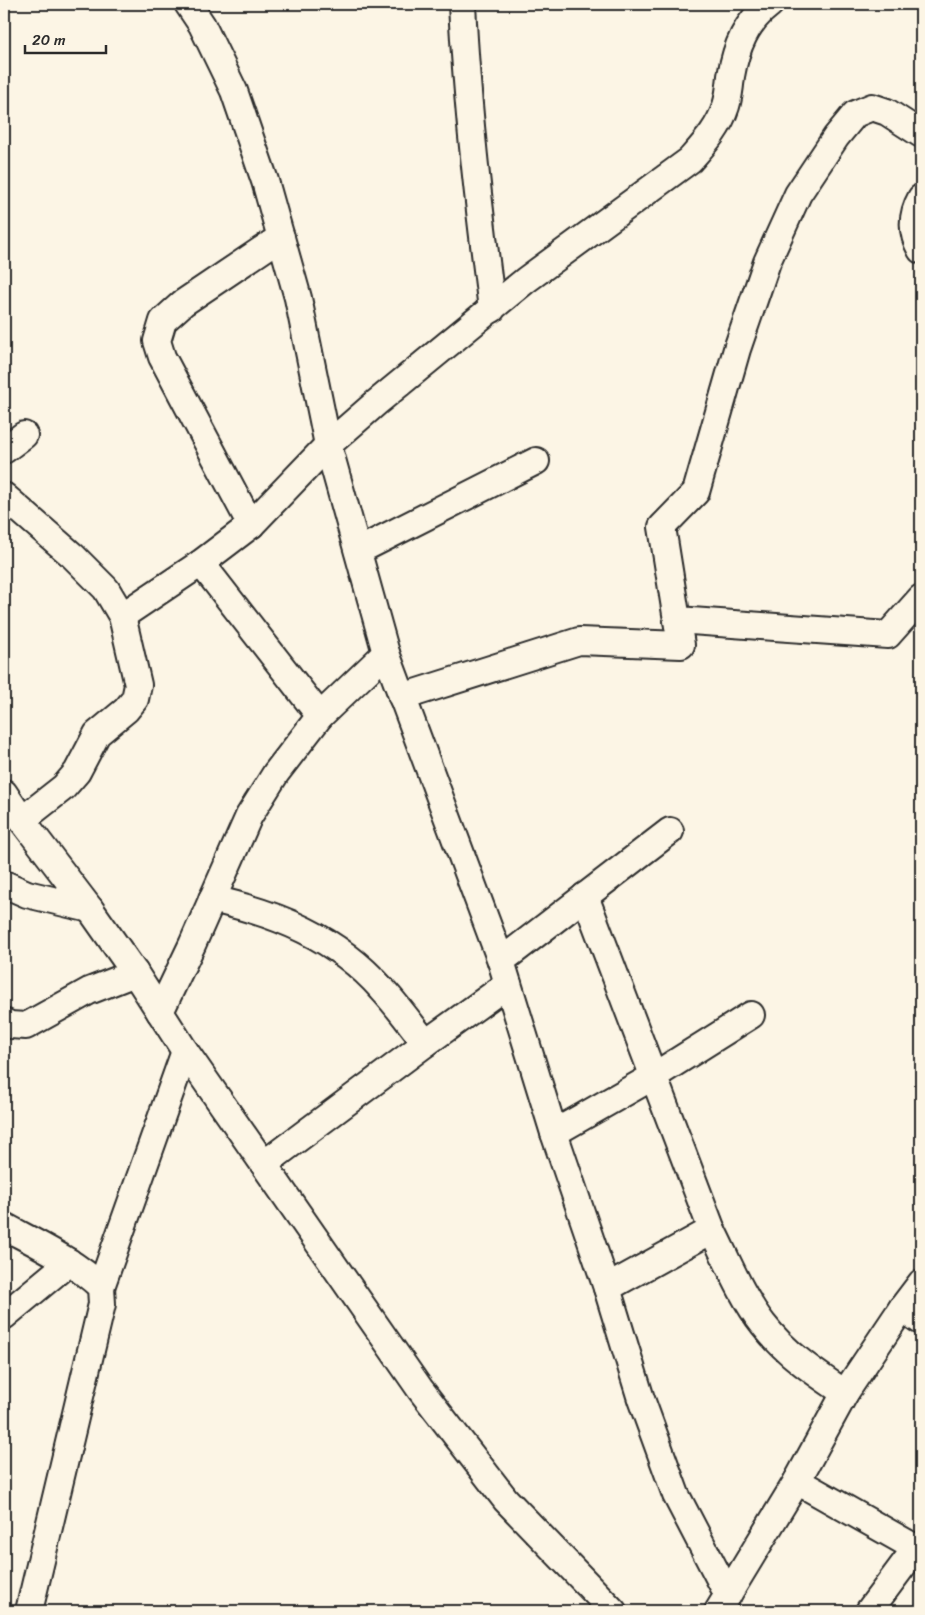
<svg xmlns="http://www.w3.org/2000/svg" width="925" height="1615" viewBox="0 0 925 1615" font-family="Sriracha,sans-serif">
<rect width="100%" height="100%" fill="#fcf5e5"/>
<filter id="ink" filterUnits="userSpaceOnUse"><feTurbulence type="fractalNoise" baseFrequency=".02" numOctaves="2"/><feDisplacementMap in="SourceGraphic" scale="10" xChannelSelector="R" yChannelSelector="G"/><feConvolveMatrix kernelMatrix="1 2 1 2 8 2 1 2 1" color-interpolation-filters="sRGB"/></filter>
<g filter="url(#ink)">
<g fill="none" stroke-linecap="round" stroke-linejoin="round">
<defs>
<g id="minor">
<polyline points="188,4 202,25 234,91 265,181 298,298 328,445 386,653 501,961 554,1133 607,1288 641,1399 676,1495 728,1595"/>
<path d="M462 4C467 106 479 207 492 309"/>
<path d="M921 198C911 216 911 232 921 250"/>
<polyline points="4,450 24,435"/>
<polyline points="4,496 73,556 106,589 122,616 138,685 135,699 126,710 97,734 77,772 64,787 22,820"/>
<polyline points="251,525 162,357 157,341 163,321 183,303 281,237"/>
<polyline points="358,551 536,461"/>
<polyline points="201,563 320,716"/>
<path d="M122 616 201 563 251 525 328 445 376 403 526 280 690 160C705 143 719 128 726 106 729 97 730 86 731 76 736 47 746 22 770 4"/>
<polyline points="677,620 888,635 921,598"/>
<polyline points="402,697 579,641 681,645 662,527 696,492 737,349 767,262 798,194 836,137 855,114 872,107 887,112 921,134"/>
<polyline points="4,793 22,820 90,909 135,973 185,1051 420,1389 506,1500 613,1611"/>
<polyline points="4,884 27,894 90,909"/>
<path d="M585 896 712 1230C727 1260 743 1299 763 1324 785 1353 815 1373 845 1393"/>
<path d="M212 899C278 914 336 937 382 989 398 1006 411 1025 426 1043"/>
<polyline points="501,961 670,831"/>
<polyline points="160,1012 192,945 249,816 276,773 320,716 386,653"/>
<polyline points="4,1022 10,1025 26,1026 89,991 135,973"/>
<polyline points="554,1133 654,1076 751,1015"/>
<polyline points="264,1164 426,1043 508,984"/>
<path d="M4 1226C37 1244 74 1261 101 1287L102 1304 29 1611"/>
<polyline points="101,1287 185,1051"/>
<polyline points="607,1288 712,1230"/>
<polyline points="902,1308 921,1321"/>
<polyline points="4,1316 69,1262"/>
<polyline points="797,1481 921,1551"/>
<polyline points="718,1611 797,1481 845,1393 902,1308 921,1283"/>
<polyline points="869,1611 916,1548"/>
</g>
</defs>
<use href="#minor" stroke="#2b2b2b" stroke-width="30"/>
<use href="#minor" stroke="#fcf5e5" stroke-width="26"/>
</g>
</g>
<rect width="925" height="1615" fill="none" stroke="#fcf5e5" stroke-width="20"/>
<rect x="10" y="10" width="905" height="1595" fill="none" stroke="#2b2b2b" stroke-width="2" filter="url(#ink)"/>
<path d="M25 45v8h81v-8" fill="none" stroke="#2b2b2b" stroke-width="2.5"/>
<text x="32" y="45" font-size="15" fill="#2b2b2b" stroke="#fcf5e5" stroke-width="4" paint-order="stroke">20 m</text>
</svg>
